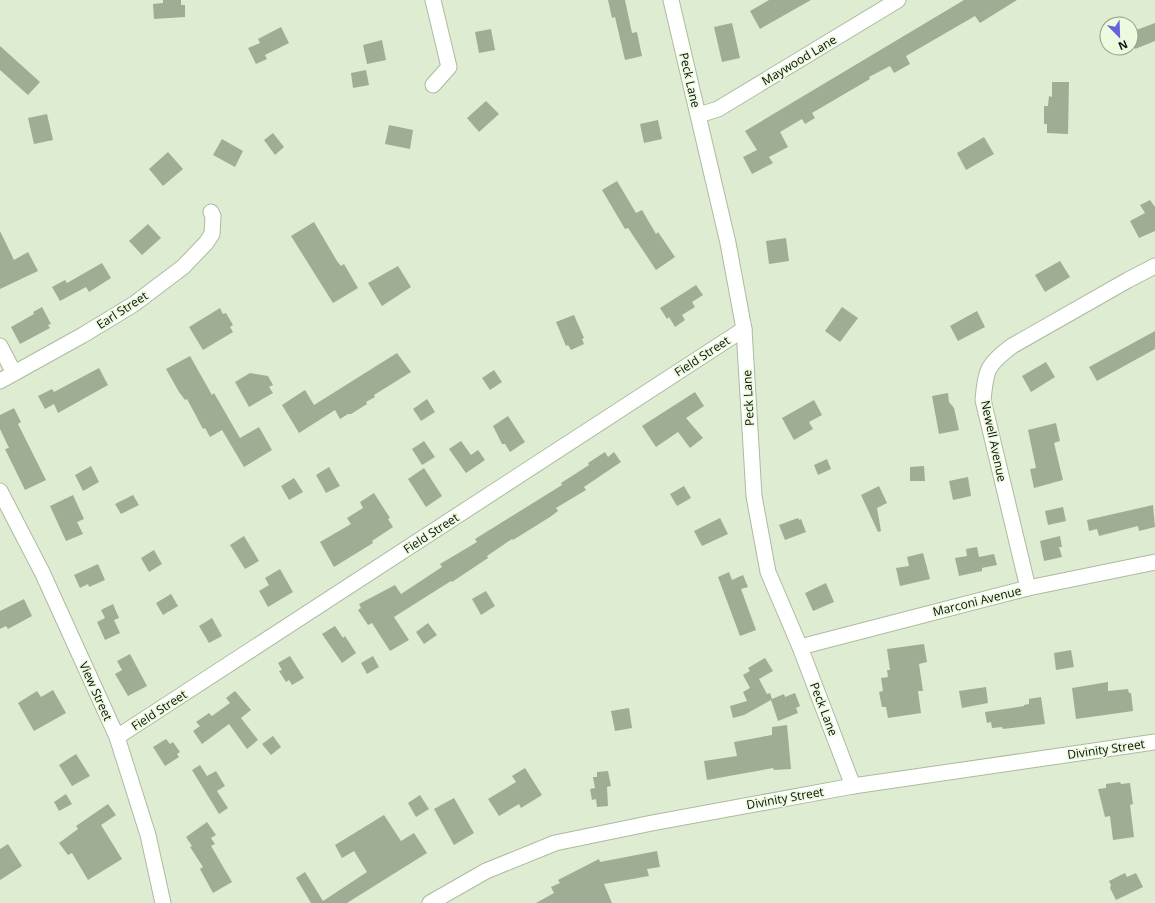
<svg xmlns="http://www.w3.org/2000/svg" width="1155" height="903" viewBox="0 0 1155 903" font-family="'Open Sans',sans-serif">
<rect width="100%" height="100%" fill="#deecd2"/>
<g fill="#a0ad95">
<polygon points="163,0 181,0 181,5 185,5 185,17 154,19 153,4 163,3"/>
<polygon points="608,0 625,0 632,33 637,32 642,56 625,60 615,17 612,18"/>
<polygon points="769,0 811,0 760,29 750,11"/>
<polygon points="964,0 1017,0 980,23 975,16 906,56 910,64 894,73 890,66 869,77 870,79 812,113 815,118 805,124 802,119 780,132 788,147 769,157 773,163 752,174 743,157 757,150 745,131"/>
<polygon points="732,23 740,58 722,62 714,27"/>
<polygon points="1155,23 1155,41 1135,49 1131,39 1131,32"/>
<polygon points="281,27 289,43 265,55 267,59 256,64 248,48 260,43 258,39"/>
<polygon points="491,29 495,50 479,53 475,32"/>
<polygon points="382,40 386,60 367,64 363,45"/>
<polygon points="0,46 40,82 28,95 0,70"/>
<polygon points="366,70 369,85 353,88 351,73"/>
<polygon points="1052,82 1069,82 1068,134 1047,133 1047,124 1044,124 1044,106 1048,106 1049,96 1052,97"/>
<polygon points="486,101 499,114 479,132 467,118"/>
<polygon points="47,114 53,140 34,144 28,118"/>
<polygon points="658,120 662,139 644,143 640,124"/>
<polygon points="389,125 413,130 410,149 385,144"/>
<polygon points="273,133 284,147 275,155 264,140"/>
<polygon points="984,137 994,154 966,170 957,153"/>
<polygon points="222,139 243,151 235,167 213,155"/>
<polygon points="168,152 183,169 163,186 149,169"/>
<polygon points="617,181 636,213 642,210 656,234 658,232 675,257 656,270 628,228 625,229 602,190"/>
<polygon points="1150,200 1155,207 1155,231 1139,238 1130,221 1145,213 1140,205"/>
<polygon points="314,222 337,261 341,266 344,264 358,288 333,303 291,236"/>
<polygon points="148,224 161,238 142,255 129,241"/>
<polygon points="0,231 14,260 28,252 38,271 0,289"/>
<polygon points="786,238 789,261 769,264 766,241"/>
<polygon points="1060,261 1070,277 1045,292 1035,275"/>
<polygon points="102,263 111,278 89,292 86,287 60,301 52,287 65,280 67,283"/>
<polygon points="398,266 411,287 382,306 368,283"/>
<polygon points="696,285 703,295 692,302 695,307 682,315 685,320 675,327 669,317 667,319 660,308"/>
<polygon points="42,307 51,324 48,325 50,328 20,344 11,327 34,314 33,312"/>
<polygon points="842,307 858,318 840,342 825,331"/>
<polygon points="220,308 223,314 226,313 233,325 230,327 233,332 203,350 189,327"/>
<polygon points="977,311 985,327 958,341 950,326"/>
<polygon points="574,315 584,338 582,339 584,344 571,350 568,345 566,346 556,322"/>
<polygon points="1155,331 1155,349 1097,381 1089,367"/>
<polygon points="397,353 411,372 374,395 375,397 366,402 367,404 351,414 348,414 340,419 335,410 299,433 282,405 305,390 314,405"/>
<polygon points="190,356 212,395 214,393 240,438 259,427 272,450 244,467 222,430 210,437 205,428 203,429 187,399 185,400 179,392 166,369"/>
<polygon points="1046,362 1055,377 1031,392 1022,376"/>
<polygon points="99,368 108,385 58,413 54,404 45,409 38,396 52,389 54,392"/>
<polygon points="494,370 502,382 490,390 482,378"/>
<polygon points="250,373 268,376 273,385 269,387 273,393 249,407 235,382"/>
<polygon points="695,392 704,406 686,418 703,438 690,448 678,432 656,447 642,426"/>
<polygon points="948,393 949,402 954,408 959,430 939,434 932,396"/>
<polygon points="427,399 435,412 421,421 413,409"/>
<polygon points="814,400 822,415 809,422 813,429 794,440 782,418"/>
<polygon points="14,408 21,422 18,424 46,480 25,490 5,449 9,448 0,429 0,415"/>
<polygon points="508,416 525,442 510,452 505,444 502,444 493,426"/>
<polygon points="1056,423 1060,441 1054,443 1063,480 1034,488 1030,469 1036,468 1028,430"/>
<polygon points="424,441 435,457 422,465 412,449"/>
<polygon points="461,441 471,455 478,450 485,460 466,473 449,449"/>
<polygon points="605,452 608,457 614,452 621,462 584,487 586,490 556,508 558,511 550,517 513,540 512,539 487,556 488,558 452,582 451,581 394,617 409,640 390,651 372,623 368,625 358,610 361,608 359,604 395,585 401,594 442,567 440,564 477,542 475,539 562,485 561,483 589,465 588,463"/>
<polygon points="827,459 831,469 818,475 814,465"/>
<polygon points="91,466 99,482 83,491 75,475"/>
<polygon points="924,466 925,481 910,481 910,467"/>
<polygon points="329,467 340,486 326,493 316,475"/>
<polygon points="424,468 442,496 426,507 408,479"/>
<polygon points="968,477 971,496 953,500 949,481"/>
<polygon points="294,478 303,492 289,500 281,486"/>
<polygon points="684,486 691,498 677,506 670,494"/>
<polygon points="879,486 887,503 877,508 881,531 878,532 861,495"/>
<polygon points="374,493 390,518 388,519 393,527 372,541 373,543 334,567 320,542 351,524 347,518 363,508 360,502"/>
<polygon points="73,495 84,519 77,522 83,534 66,541 50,506"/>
<polygon points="133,495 139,505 121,514 115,504"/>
<polygon points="1153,505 1155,527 1139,531 1138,526 1099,536 1097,529 1089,531 1087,520"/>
<polygon points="1063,507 1066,521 1048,525 1045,511"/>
<polygon points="720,518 728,534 702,546 694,531"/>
<polygon points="798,518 799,520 801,519 806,532 785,540 779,525"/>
<polygon points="244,536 259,561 245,569 230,545"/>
<polygon points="1060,536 1062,547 1059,547 1062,557 1044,561 1040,541"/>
<polygon points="977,547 979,557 994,554 997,565 982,568 982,571 959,576 955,558 967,556 966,549"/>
<polygon points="154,550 162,564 149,572 141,558"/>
<polygon points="923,553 930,579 900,586 896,568 909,566 907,557"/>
<polygon points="98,564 105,580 89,587 88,584 80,588 74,575"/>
<polygon points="280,569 293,592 268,607 259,591 269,585 265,578"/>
<polygon points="729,572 732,580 743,575 748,587 741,589 756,630 740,636 718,577"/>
<polygon points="826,583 834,602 813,611 805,593"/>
<polygon points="486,591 495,606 481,615 472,599"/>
<polygon points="171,594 178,606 163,615 156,603"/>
<polygon points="24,599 32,616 8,629 6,626 0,629 0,611"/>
<polygon points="113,604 119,618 114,620 120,633 105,640 97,622 105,618 101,610"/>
<polygon points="212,618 222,636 209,643 199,626"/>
<polygon points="428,623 437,635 424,644 416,632"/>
<polygon points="335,626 343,638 345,636 356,653 342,663 322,634"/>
<polygon points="924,644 927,662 919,664 923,691 918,691 921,713 888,718 886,707 882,707 879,692 883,691 881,678 888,677 887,670 890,670 887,649"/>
<polygon points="1071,650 1074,667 1056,670 1054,653"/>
<polygon points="130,654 147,686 128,696 115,674 122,670 117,661"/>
<polygon points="290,656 304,678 292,685 289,680 286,682 279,671 282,670 278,663"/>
<polygon points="373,656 379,667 367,674 361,663"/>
<polygon points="765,658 773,671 759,679 767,694 770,693 772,699 784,694 785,697 795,693 800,706 796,708 798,713 778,721 771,700 744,715 733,718 730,706 747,701 743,692 750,688 743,675 750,671 748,668"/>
<polygon points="1108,682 1108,691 1128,689 1129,693 1131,693 1133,711 1076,719 1072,688"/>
<polygon points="986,687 988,703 962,708 959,691"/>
<polygon points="53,690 66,713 34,731 18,703 37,691 41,697"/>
<polygon points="235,691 251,710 241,718 258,740 247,749 229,724 202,744 193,731 200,726 196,722 209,713 212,716 230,703 226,698"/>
<polygon points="1041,697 1045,724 1003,729 1002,727 992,728 991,722 987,723 985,712 1024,706 1024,705 1029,704 1029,699"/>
<polygon points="629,708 632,728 615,731 611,711"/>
<polygon points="787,725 791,769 774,770 773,768 707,780 704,761 737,756 734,742 772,735 772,727"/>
<polygon points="273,736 281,747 271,755 262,744"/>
<polygon points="166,739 170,744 173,742 180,752 177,754 179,757 165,766 153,747"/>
<polygon points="76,754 90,776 72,786 59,765"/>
<polygon points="200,765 207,776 216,771 225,786 217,791 228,808 219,814 192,770"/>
<polygon points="525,768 542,795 521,808 519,804 499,816 488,799 516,782 512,776"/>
<polygon points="608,771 611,786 607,787 608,806 597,807 596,799 592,800 590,789 595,788 593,777 597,777 597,772"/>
<polygon points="1120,782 1121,784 1130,783 1133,804 1130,805 1134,837 1113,840 1110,816 1105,817 1098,789 1106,788 1106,784"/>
<polygon points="66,794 72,804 59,811 54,802"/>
<polygon points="420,795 429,809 416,817 408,803"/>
<polygon points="454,798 474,833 454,845 434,809"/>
<polygon points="108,804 116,815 101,825 122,859 88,880 72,853 68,855 59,843 78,829 76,826"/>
<polygon points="384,815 401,841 414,833 427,853 347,903 311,903 296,878 305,872 323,901 367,872 354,851 342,858 335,845"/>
<polygon points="207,822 216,835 211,838 215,844 211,846 232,882 213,893 200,869 203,867 190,847 192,846 186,837"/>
<polygon points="8,844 22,866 0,880 0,849"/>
<polygon points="657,851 660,867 647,869 649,876 604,884 612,903 536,903 554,893 551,887 560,883 558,880 599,859 600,862"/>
<polygon points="1125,873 1127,877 1136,873 1143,887 1116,900 1110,888 1111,885 1109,881"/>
</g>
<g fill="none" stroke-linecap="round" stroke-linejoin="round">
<defs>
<g id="street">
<polyline points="433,0 449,67 433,85"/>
<polyline points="671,0 728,243 744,329 754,496 768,572 800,647 853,786"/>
<polyline points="699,115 718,109 898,0"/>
<polyline points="0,346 14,373"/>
<polyline points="0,381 83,335 134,304 183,267 206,243 212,234 213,216 211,212"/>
<polyline points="0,491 42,572 117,737 148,835 163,903"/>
<path d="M1028 588 983 400C986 369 987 365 1012 346L1128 280 1155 266"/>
<polyline points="800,647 1028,588 1155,562"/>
<polyline points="117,737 744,329"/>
<polyline points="430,903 486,871 555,843 652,823 853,786 1155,742"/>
</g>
</defs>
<use href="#street" stroke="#adbaa1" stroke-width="17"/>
<use href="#street" stroke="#fff" stroke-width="15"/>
</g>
<g text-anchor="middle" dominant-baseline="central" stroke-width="3.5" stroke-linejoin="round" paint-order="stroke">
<g font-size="12" fill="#0a0f06" stroke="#ecfadf">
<text transform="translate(799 60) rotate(-31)">Maywood Lane</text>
<text transform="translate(690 80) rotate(77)">Peck Lane</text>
<text transform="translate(122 310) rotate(-33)">Earl Street</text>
<text transform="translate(702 356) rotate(-33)">Field Street</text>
<text transform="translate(748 398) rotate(-93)">Peck Lane</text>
<text transform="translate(994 441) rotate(78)">Newell Avenue</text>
<text transform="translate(431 533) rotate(-33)">Field Street</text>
<text transform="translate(977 601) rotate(-14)">Marconi Avenue</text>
<text transform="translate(96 691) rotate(66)">View Street</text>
<text transform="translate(824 709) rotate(69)">Peck Lane</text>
<text transform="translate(159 710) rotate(-33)">Field Street</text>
<text transform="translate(1106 749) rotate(-8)">Divinity Street</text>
<text transform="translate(785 798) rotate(-10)">Divinity Street</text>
</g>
</g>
<g transform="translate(1119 36) rotate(157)"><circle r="19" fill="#ecfadf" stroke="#929c88"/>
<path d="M0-3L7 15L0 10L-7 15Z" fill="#6563dc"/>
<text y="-6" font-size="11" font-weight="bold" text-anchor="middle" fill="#0a0f06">N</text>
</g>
</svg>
